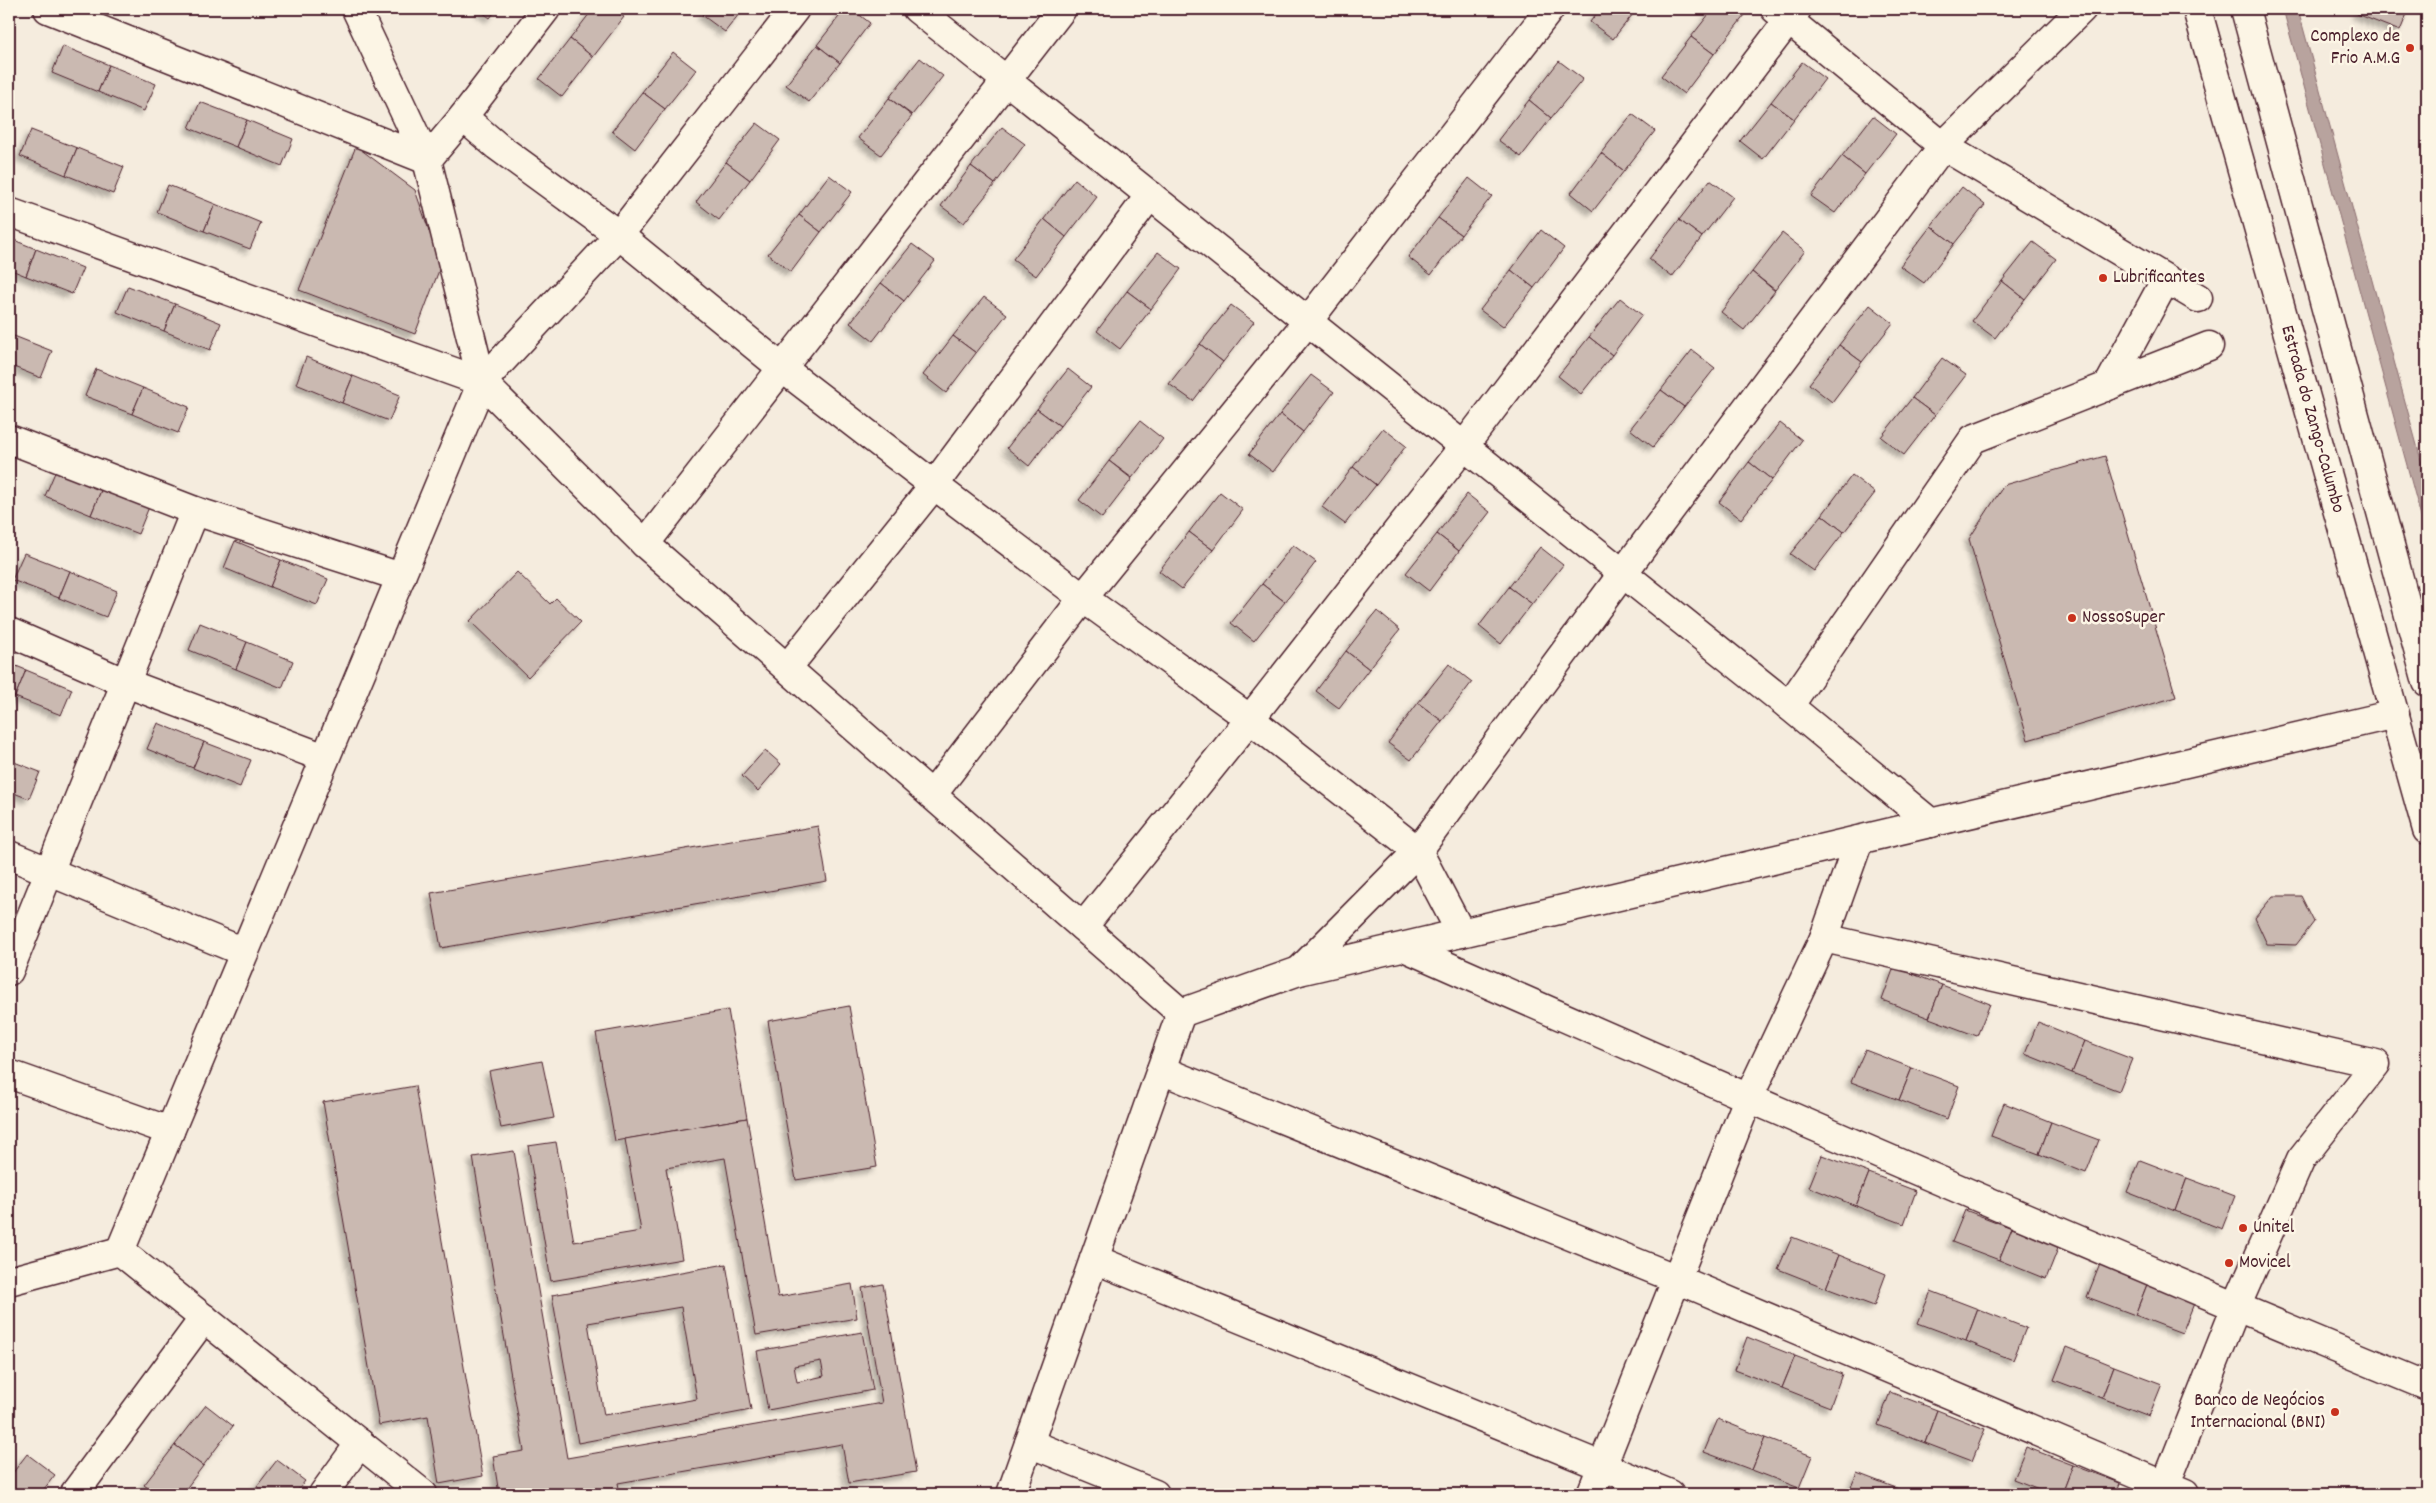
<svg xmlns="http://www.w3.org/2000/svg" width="2436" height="1503" viewBox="0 0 2436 1503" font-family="Dekko,sans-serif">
<defs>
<filter id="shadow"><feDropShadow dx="-4.5" dy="4.5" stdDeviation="2.5" flood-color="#0004"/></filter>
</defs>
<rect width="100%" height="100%" fill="#f5ecde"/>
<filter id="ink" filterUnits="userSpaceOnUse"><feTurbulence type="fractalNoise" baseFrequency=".02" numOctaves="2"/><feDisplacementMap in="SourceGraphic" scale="10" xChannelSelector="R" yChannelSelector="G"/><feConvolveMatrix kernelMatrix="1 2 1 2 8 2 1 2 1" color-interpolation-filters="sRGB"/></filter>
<g filter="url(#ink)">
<polygon fill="#b8a39e" stroke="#8c6e70" points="2283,9 2298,9 2427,482 2427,539"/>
<g fill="#cab9b1" stroke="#4a1f2b" fill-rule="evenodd" filter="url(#shadow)">
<polygon points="478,9 497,9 490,18"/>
<polygon points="593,9 612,9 624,17 593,57 570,39"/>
<polygon points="707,9 743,9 725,32 702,15"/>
<polygon points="845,9 852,9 870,23 840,63 817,45"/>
<polygon points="1600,9 1637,9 1613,39 1590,22"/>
<polygon points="1713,9 1737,9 1745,15 1714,54 1691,37"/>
<polygon points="2359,9 2409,9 2400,31 2357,14"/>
<polygon points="1691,37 1714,54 1684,94 1661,76"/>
<polygon points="570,39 593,57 562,97 539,79"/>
<polygon points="817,45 840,63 809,102 786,85"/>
<polygon points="63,46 109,65 98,92 52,73"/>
<polygon points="673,52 696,70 665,109 642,92"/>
<polygon points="920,58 943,76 912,115 889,98"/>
<polygon points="1559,61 1583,79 1551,118 1529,100"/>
<polygon points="1802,62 1825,79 1794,119 1771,102"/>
<polygon points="109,65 156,84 144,111 98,92"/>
<polygon points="642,92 665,109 635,149 612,131"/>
<polygon points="889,98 912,116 881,155 858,138"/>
<polygon points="1529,100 1551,118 1521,157 1498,140"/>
<polygon points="200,102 247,120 236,147 189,128"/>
<polygon points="1771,102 1794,119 1763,159 1740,141"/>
<polygon points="1632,114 1655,131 1624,171 1601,153"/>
<polygon points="1873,116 1896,134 1865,174 1842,156"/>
<polygon points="247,120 293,139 282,166 236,147"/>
<polygon points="757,123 780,140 750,180 726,162"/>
<polygon points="1002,127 1025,144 995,184 971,166"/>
<polygon points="31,130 77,148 66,175 20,156"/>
<polygon points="356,146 415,190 441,265 415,334 299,290"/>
<polygon points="77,148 124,167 113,194 66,175"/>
<polygon points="1601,153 1624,171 1593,211 1571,193"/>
<polygon points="1842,156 1865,174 1835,213 1811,196"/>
<polygon points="726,162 750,180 719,220 696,202"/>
<polygon points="971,166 995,184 964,223 941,206"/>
<polygon points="829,175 852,192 821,232 799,215"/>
<polygon points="1469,178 1492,196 1461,235 1438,218"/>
<polygon points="1075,179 1097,197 1066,237 1044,219"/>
<polygon points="1710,180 1733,197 1702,237 1679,220"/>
<polygon points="168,185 215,204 204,231 157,212"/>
<polygon points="1962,187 1985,205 1954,244 1931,226"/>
<polygon points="215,204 261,223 250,249 204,231"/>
<polygon points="799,215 821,232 791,272 768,254"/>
<polygon points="1438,218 1461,235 1431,275 1408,257"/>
<polygon points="1044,219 1066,237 1036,276 1013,259"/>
<polygon points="1679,220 1702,237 1672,277 1649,259"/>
<polygon points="1931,226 1954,244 1924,283 1900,266"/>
<polygon points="1541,230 1564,248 1534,288 1511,270"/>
<polygon points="1782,233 1805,251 1775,290 1752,272"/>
<polygon points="9,238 36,249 26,276 9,269"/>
<polygon points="2033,242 2056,259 2025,299 2002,281"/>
<polygon points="912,244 935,261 904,301 881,283"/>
<polygon points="36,249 83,268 72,294 26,276"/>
<polygon points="1158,252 1181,269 1151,309 1127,291"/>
<polygon points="1511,270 1534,288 1503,327 1480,310"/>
<polygon points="1752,272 1775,291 1744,330 1721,312"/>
<polygon points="2002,281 2025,299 1995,338 1972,321"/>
<polygon points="881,283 904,301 873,341 850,323"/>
<polygon points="128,286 175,304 164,331 117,312"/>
<polygon points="1127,291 1151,309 1120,349 1097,331"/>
<polygon points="984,297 1007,314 976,353 953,336"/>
<polygon points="1620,298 1642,315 1612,355 1589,337"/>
<polygon points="175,304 221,323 210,350 164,331"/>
<polygon points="1231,305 1254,322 1223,362 1200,344"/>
<polygon points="1870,305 1893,323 1862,362 1839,345"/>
<polygon points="9,334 52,351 41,378 9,365"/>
<polygon points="953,336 976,353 946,393 923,375"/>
<polygon points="1589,337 1612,355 1581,394 1558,376"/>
<polygon points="1200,344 1223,362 1193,401 1169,384"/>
<polygon points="1839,345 1862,362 1832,402 1809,384"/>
<polygon points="1692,350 1715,368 1684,407 1661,390"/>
<polygon points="306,357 353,376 342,403 296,384"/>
<polygon points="1942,358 1966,375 1935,415 1912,398"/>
<polygon points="96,369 143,388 132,414 85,396"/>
<polygon points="1068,369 1091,387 1060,426 1037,409"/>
<polygon points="1311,375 1334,392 1303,432 1280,414"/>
<polygon points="353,376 400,395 389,421 342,403"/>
<polygon points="143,388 189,407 178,433 132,414"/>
<polygon points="1661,390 1684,407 1653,447 1630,429"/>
<polygon points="1912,398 1935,415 1904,455 1881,437"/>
<polygon points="1037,409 1060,426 1029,466 1007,448"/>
<polygon points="1280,414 1303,432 1273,472 1249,454"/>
<polygon points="1140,421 1163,439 1132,478 1109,461"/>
<polygon points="1780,423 1802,440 1772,480 1749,462"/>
<polygon points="1383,428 1406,446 1376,485 1353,467"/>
<polygon points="2105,456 2176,697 2028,740 1969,539 2004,485"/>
<polygon points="1109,461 1132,479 1102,518 1079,500"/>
<polygon points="1749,462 1772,480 1741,519 1719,502"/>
<polygon points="1353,467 1376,485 1345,524 1322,507"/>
<polygon points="56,470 102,488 91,515 45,496"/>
<polygon points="1852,475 1875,493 1844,532 1822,515"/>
<polygon points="102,488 149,507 138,534 91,515"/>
<polygon points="1220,492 1243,510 1213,550 1189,532"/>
<polygon points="1467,494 1490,512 1459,551 1437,534"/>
<polygon points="1822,515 1844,532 1814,571 1790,554"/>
<polygon points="1189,532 1213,550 1182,589 1159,571"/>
<polygon points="1437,534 1459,551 1429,591 1406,573"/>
<polygon points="235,541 281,560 270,587 224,568"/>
<polygon points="1293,545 1316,562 1285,602 1262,584"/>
<polygon points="1540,547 1563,565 1532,604 1509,587"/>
<polygon points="24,553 70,571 59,598 12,580"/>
<polygon points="281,560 328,579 317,605 270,587"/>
<polygon points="70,571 117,591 106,617 59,598"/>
<polygon points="517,572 550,604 556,598 581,622 528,677 470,621"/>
<polygon points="1262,584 1285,602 1254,641 1231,623"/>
<polygon points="1509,587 1532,604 1501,644 1479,626"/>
<polygon points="1377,611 1400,630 1369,669 1346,651"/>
<polygon points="200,623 247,642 236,669 189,650"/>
<polygon points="247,642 293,661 282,688 236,669"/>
<polygon points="1346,651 1369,669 1339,708 1316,691"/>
<polygon points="9,663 26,670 15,697 9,694"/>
<polygon points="1449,664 1472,682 1442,721 1418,703"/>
<polygon points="26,670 72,689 61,715 15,697"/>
<polygon points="1418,703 1442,721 1411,760 1388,743"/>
<polygon points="158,723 204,742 193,768 147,749"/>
<polygon points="204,742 251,760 240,787 193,768"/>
<polygon points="765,750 781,764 758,791 742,776"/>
<polygon points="9,760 40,772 29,799 9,791"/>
<polygon points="818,826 827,881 441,948 431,893"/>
<polygon points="2273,896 2301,896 2314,922 2296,945 2267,944 2255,918"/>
<polygon points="1894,967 1942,985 1929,1018 1882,1000"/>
<polygon points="1942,985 1990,1004 1977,1036 1929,1018"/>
<polygon points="849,1006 877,1167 796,1180 768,1021"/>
<polygon points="728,1010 747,1118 615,1141 596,1033"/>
<polygon points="2038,1022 2085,1041 2072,1073 2025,1054"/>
<polygon points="2085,1041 2132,1059 2119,1091 2072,1073"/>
<polygon points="1865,1050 1912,1068 1899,1100 1851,1082"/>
<polygon points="542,1061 554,1118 501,1128 489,1071"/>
<polygon points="1912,1068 1959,1086 1947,1119 1899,1100"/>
<polygon points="415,1086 483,1476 439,1484 428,1416 379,1425 323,1102"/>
<polygon points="2004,1103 2051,1122 2039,1154 1991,1136"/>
<polygon points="747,1118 778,1297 852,1284 857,1318 756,1335 725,1158 666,1168 682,1259 551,1281 528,1146 556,1142 574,1242 641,1231 625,1139"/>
<polygon points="2051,1122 2099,1140 2086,1173 2039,1154"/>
<polygon points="514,1151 567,1458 882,1403 862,1288 883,1284 916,1472 849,1483 842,1444 618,1483 620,1494 499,1494 493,1456 524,1451 473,1157"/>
<polygon points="1822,1155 1869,1173 1856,1206 1809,1187"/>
<polygon points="2140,1160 2187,1178 2175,1211 2127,1192"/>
<polygon points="1869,1173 1916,1191 1904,1224 1856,1206"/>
<polygon points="2187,1178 2235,1196 2222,1229 2175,1211"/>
<polygon points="1965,1210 2012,1228 1999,1260 1952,1242"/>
<polygon points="2012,1228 2059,1246 2046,1279 1999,1260"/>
<polygon points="1792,1237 1839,1255 1826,1288 1778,1269"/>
<polygon points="1839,1255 1886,1274 1874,1306 1826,1288"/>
<path d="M726 1264 751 1410 578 1443 552 1295ZM681 1307 697 1399 604 1415 588 1323Z"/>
<polygon points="2100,1264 2148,1282 2135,1315 2087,1297"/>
<polygon points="2148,1282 2195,1301 2182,1333 2135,1315"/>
<polygon points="1931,1291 1978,1309 1966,1341 1918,1323"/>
<polygon points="1978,1309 2026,1328 2013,1360 1966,1341"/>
<path d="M862 1332 873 1390 768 1410 757 1351ZM821 1361 824 1376 797 1382 794 1366Z"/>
<polygon points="1747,1337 1795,1356 1782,1388 1735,1370"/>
<polygon points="2067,1347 2114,1366 2102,1398 2054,1380"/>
<polygon points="1795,1356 1842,1374 1830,1407 1782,1388"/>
<polygon points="2114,1366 2162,1384 2149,1416 2102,1398"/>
<polygon points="1890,1392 1937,1410 1925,1443 1878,1425"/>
<polygon points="206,1405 233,1426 203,1466 175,1445"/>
<polygon points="1937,1410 1985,1429 1972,1461 1925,1443"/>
<polygon points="1718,1419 1765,1438 1752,1470 1704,1452"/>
<polygon points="1765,1438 1812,1456 1799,1488 1752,1470"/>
<polygon points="175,1445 203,1466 182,1494 156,1494 144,1485"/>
<polygon points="2026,1447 2073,1465 2062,1494 2052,1494 2013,1479"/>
<polygon points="27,1454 55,1475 40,1494 9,1494 9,1478"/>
<polygon points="277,1460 305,1481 295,1494 251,1494"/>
<polygon points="2073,1465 2120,1483 2116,1494 2062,1494"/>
<polygon points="1857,1473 1904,1491 1903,1494 1848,1494"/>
</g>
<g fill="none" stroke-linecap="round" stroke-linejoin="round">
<defs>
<g id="minor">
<polyline points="48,9 427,160 463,117 546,9"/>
<polyline points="356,9 427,160 482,382"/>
<polyline points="917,9 1789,706 1931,823"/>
<polyline points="1775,9 1943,146 2198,298"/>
<polyline points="463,117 497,146 619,235 782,368 934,485 1083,598 1250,719 1418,851 1461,933"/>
<polyline points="9,212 482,382 645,544 1181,1013"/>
<polyline points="2108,386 2166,279"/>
<polyline points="9,439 195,511 401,577"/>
<polyline points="645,544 1062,9"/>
<polyline points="9,632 126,683 325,758"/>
<polyline points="787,668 934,485 1150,195"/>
<polyline points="1789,706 1973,439 2209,346"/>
<polyline points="932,795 1083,598 1308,321 1550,9"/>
<polyline points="9,855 244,952"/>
<polyline points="1083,927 1250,719 1464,446 1797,9"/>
<polyline points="1824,938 2376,1064 2301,1159 2236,1307 2162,1494"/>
<path d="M1404 947C1744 1097 2084 1245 2427 1386"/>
<polyline points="9,971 195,511"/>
<polyline points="1299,971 1418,851 1623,573 1943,146 2082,9"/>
<polyline points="1181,1013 1299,971 2395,714"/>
<polyline points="1161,1070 1677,1279 2185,1494"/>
<polyline points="9,1074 170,1131"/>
<polyline points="120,1251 482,382 619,235 795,9"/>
<polyline points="120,1251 423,1494"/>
<polyline points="1094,1259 1670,1494"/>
<polyline points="9,1281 120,1251"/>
<polyline points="1029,1443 1155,1494"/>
<polyline points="74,1494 204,1318"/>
<polyline points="323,1494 360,1443"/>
<polyline points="1011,1494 1181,1013"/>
<polyline points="1591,1494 1748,1099 1824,938 1859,840"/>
</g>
<g id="secondary">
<path id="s1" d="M2197 9 2427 830"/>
<polyline points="2245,9 2427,682"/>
</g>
</defs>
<use href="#minor" stroke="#4a1f2b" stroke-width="31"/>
<use href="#secondary" stroke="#4a1f2b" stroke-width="31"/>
<use href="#minor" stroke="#fcf5e5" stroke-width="28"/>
<use href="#secondary" stroke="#fcf5e5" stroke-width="28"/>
</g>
</g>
<g fill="#c8321e" stroke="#fcf5e5" stroke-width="2">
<circle cx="2410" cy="48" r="5"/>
<circle cx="2103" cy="278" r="5"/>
<circle cx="2072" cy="618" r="5"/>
<circle cx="2243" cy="1228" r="5"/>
<circle cx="2229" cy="1263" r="5"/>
<circle cx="2335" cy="1412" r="5"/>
</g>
<g text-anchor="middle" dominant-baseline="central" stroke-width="5" stroke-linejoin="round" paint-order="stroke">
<g font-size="19" fill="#4a1f2b" stroke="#fcf5e5" text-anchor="start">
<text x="2400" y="37" text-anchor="end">Complexo de<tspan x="2400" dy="22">Frio A.M.G</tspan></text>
<text x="2113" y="278">Lubrificantes</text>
<text x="2082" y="618">NossoSuper</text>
<text x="2253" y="1228">Unitel</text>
<text x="2239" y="1263">Movicel</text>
<text x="2325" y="1401" text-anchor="end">Banco de Negócios<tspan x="2325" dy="22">Internacional (BNI)</tspan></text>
</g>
<g font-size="19" fill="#4a1f2b" stroke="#fcf5e5">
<text stroke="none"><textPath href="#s1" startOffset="426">Estrada do Zango-Calumbo</textPath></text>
</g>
</g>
<rect width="2436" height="1503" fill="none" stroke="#fcf5e5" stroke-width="30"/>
<rect x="15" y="15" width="2406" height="1473" fill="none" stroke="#4a1f2b" stroke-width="2" filter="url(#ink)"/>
</svg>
